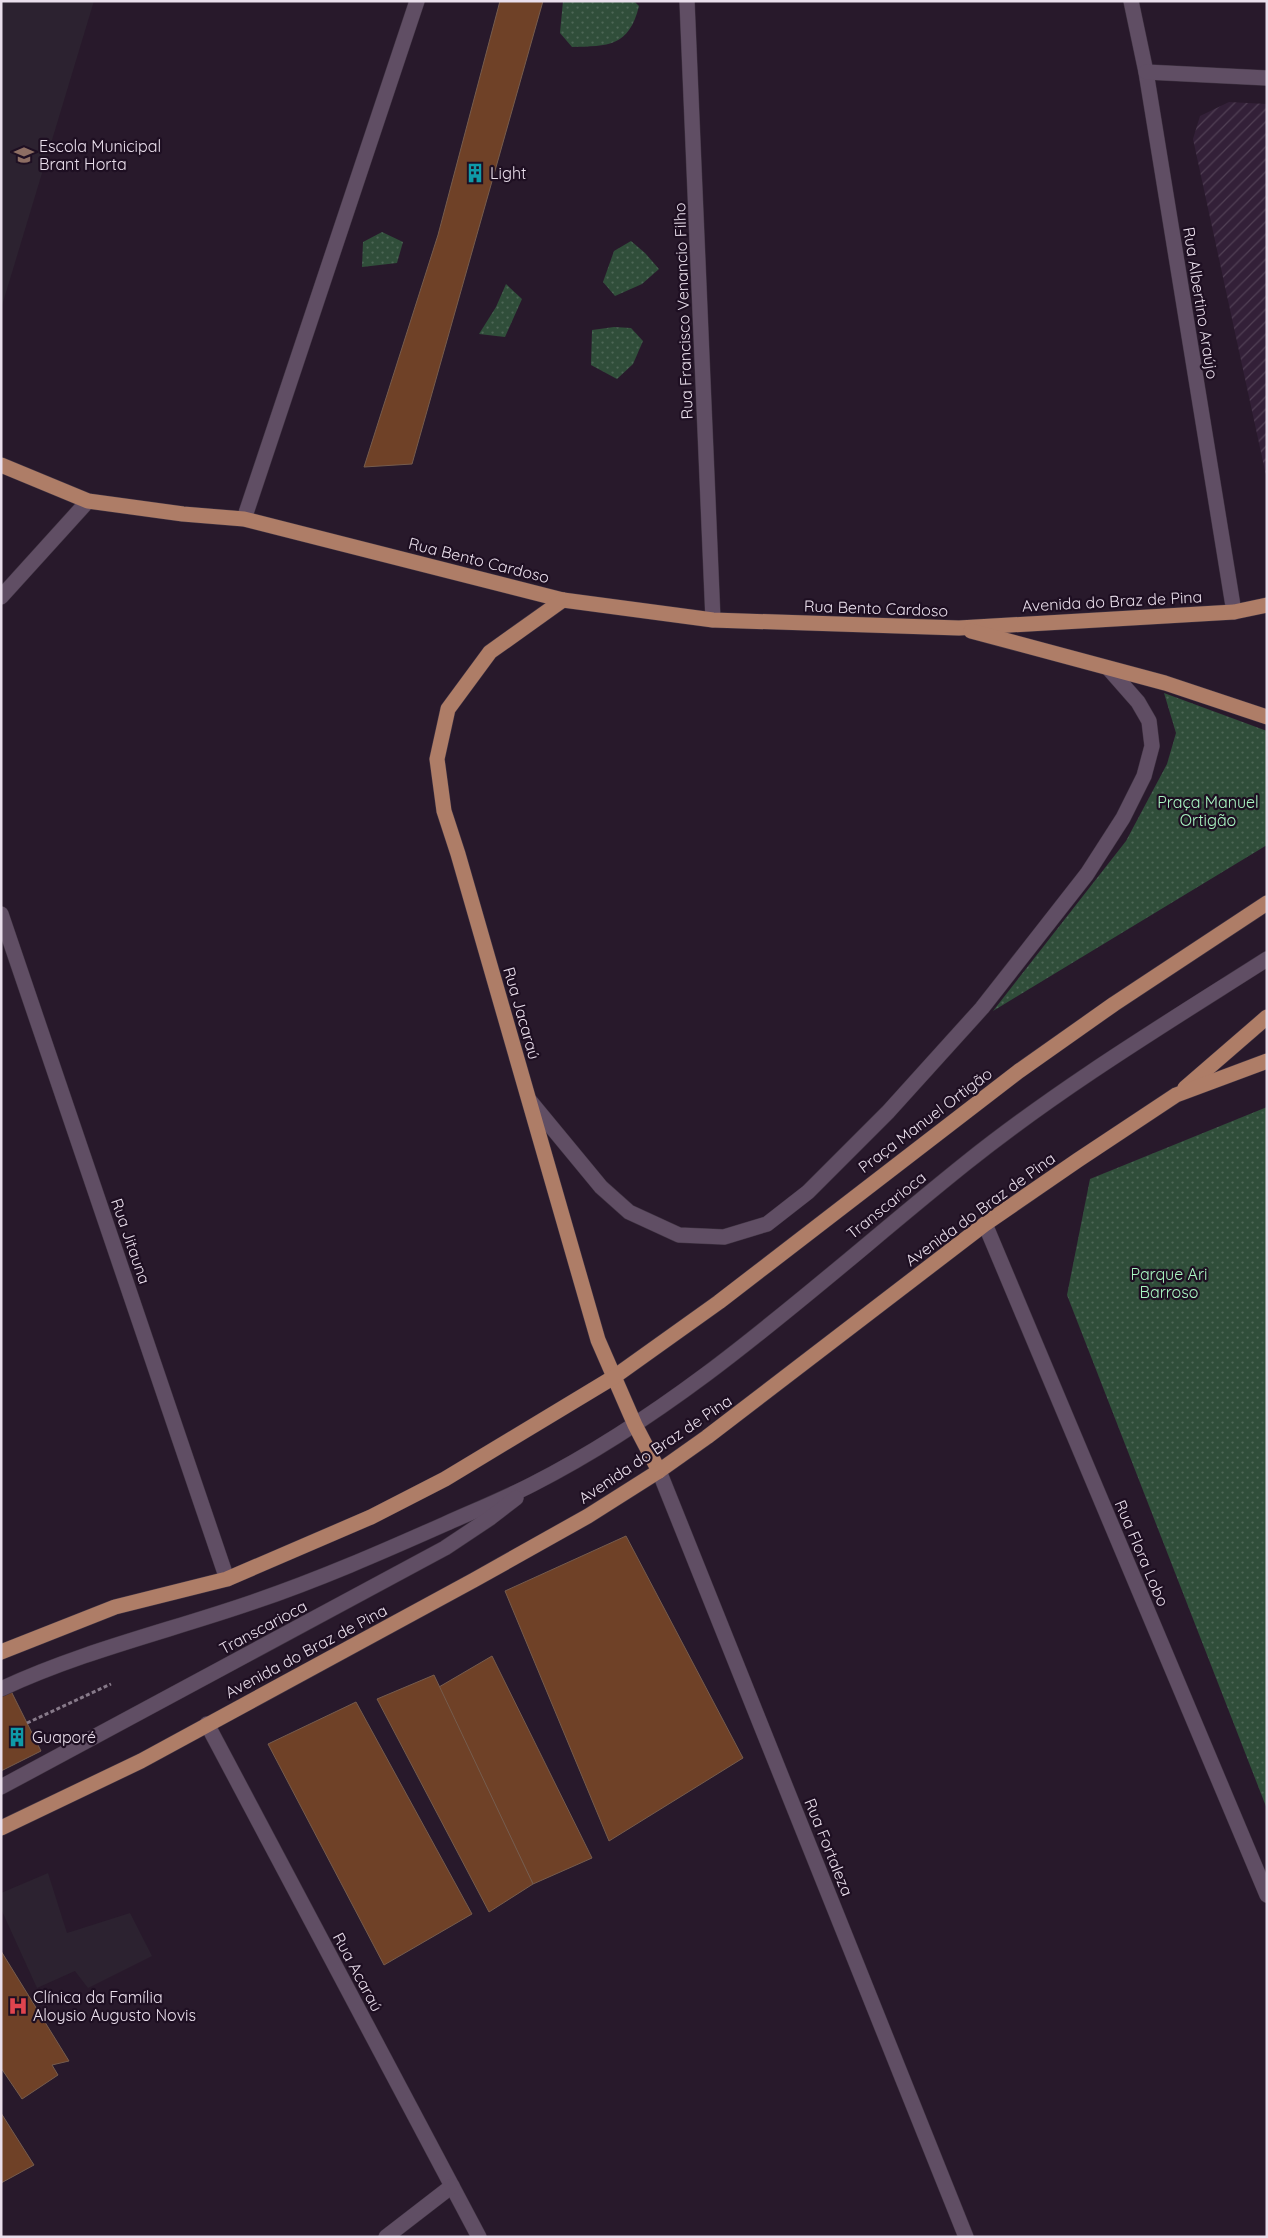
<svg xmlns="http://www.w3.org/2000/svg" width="1268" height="2238" viewBox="0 0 1268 2238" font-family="Quicksand,sans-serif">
<defs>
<pattern id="industrial-furrows" width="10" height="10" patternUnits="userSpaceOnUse" patternTransform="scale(1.25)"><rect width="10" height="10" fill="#332038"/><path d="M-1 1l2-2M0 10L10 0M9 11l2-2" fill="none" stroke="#514055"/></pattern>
<pattern id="green-dots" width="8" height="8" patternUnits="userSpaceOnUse" patternTransform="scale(1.25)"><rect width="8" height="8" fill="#304e3a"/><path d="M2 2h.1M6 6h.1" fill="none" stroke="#4e6757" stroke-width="1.8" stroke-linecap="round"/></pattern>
</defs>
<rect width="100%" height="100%" fill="#28192b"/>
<polygon fill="url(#industrial-furrows)" points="1229,102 1267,104 1267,480 1193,139 1200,116"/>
<g fill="#2c2230">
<polygon points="1,1 94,1 1,309"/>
<polygon points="48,1873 67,1933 130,1913 152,1956 88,1988 75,1971 37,1988 1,1909 1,1893"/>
</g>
<g fill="url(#green-dots)">
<path d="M563 1H634L639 6C629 47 608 46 572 47L560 33Z"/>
<polygon points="382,232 403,242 397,263 362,267 363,242"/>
<polygon points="631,241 645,253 659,269 642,284 615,296 603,282 614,251"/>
<polygon points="506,284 522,299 505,337 479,334 496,307"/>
<polygon points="614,327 631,328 643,341 633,364 617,379 591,365 592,330"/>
<polygon points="1164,693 1267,731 1267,845 993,1011 1126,841 1167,764 1176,733"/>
<polygon points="1267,1107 1267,1809 1067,1295 1090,1179"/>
</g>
<g fill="#6f4127" stroke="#765c4d">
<polygon points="500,1 543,1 412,464 364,467 438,235"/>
<polygon points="626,1536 743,1758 609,1841 505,1591"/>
<polygon points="492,1656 592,1858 533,1884 439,1687"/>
<polygon points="434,1675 533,1884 489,1912 377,1699"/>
<polygon points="11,1691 41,1751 1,1771 1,1696"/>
<polygon points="356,1702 472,1914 384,1965 268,1744"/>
<polygon points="1,1951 69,2061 52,2065 58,2075 22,2099 1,2068"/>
<polygon points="1,2113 34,2165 1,2183"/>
</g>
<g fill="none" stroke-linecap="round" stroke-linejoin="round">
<defs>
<g id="minor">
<polyline points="687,1 713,620"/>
<polyline points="1131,1 1146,72 1234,612"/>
<polyline points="1146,72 1267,78"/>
<polyline points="244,519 417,1"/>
<polyline points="1,597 88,501"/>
<polyline points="1,914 227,1579"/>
<polyline points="530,1101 601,1187 629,1212 679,1235 724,1237 767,1224 808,1192 888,1112 982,1008 1087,874 1123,818 1144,776 1152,746 1149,721 1138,702 1109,669"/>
<polyline points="985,1224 1267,1895"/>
<polyline points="659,1471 966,2237"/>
<path d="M1 1689C82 1651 169 1631 253 1602 318 1580 382 1552 445 1524 474 1511 504 1499 533 1484 694 1402 826 1275 966 1163 1061 1087 1165 1024 1267 959"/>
<polyline points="207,1724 479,2237"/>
<polyline points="1,1787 445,1548 490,1518 516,1498"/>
<polyline points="386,2237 452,2186"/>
</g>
<g id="major">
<polyline points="1,465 88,501 183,514 244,519 563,600 713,620 959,628 1234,612 1267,605"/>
<polyline points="563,600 490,652 448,709 437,759 444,811 458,854 598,1340 635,1425 659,1471"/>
<polyline points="971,631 1165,683 1267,717"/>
<polyline points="1185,1088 1267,1017"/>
<polyline points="1,1652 115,1607 227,1579 371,1517 445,1479 614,1377 719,1302 1019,1071 1114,1004 1267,903"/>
<polyline points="1,1828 141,1761 474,1580 588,1516 659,1471 707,1437 985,1224 1078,1160 1176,1095 1267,1061"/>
</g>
</defs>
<use href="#minor" stroke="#403443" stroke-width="16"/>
<use href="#major" stroke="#403443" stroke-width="16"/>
<polyline stroke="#867989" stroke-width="3" stroke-dasharray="4 2.5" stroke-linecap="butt" points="27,1723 111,1684"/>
<use href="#minor" stroke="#604e64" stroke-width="15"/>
<use href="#major" stroke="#ae7d67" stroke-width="15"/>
</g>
<defs>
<symbol id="school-bare" viewBox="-9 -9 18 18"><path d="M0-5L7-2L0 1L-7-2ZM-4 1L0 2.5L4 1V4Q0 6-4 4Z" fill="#8d6e63" stroke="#1e0f22" stroke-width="2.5" paint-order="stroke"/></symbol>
<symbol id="building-bare" viewBox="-9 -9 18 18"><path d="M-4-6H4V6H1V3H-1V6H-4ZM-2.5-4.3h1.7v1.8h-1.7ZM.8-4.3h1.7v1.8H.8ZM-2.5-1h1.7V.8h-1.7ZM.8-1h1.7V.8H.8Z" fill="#0f9aa8" stroke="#1e0f22" stroke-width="2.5" paint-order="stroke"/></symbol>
<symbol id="hospital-bare" viewBox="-9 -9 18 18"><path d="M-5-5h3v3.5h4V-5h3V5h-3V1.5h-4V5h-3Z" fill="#e0444e" stroke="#1e0f22" stroke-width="2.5" paint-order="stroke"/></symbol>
</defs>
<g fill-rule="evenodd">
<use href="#school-bare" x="10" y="141" width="28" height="28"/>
<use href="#building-bare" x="461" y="159" width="28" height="28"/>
<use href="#building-bare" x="3" y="1723" width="28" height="28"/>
<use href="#hospital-bare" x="4" y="1992" width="28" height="28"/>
</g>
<g text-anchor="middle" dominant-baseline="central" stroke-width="4.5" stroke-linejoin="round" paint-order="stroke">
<g font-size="16" fill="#eadfec" stroke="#1e0f22" text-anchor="start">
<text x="39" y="146">Escola Municipal<tspan x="39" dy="18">Brant Horta</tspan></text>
<text x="490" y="173">Light</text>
<text x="32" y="1737">Guaporé</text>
<text x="33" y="1997">Clínica da Família<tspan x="33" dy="18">Aloysio Augusto Novis</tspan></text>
</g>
<g font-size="16" fill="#eadfec" stroke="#1e0f22">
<text transform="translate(1201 303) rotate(81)">Rua Albertino Araújo</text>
<text transform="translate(683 311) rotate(-92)">Rua Francisco Venancio Filho</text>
<text transform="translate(479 560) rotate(14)">Rua Bento Cardoso</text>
<text transform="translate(1112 601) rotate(-3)">Avenida do Braz de Pina</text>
<text transform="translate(876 608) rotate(2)">Rua Bento Cardoso</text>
<text transform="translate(522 1013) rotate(74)">Rua Jacaraú</text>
<text transform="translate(925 1120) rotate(-37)">Praça Manuel Ortigão</text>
<text transform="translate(886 1205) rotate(-39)">Transcarioca</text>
<text transform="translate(980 1209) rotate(-36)">Avenida do Braz de Pina</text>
<text transform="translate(131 1241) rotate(71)">Rua Jitauna</text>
<text transform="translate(655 1449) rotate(-34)">Avenida do Braz de Pina</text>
<text transform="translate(1142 1553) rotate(67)">Rua Flora Lobo</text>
<text transform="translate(263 1627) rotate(-28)">Transcarioca</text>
<text transform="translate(306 1651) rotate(-28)">Avenida do Braz de Pina</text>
<text transform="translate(829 1847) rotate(68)">Rua Fortaleza</text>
<text transform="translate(358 1972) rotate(62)">Rua Acaraú</text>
</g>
<g font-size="16" fill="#a9f7c2" stroke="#1e0f22">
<text x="1208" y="802">Praça Manuel<tspan x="1208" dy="18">Ortigão</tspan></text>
<text x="1169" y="1274">Parque Ari<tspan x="1169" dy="18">Barroso</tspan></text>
</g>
</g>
<rect width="1268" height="2238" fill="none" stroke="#eadfec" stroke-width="5"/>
</svg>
